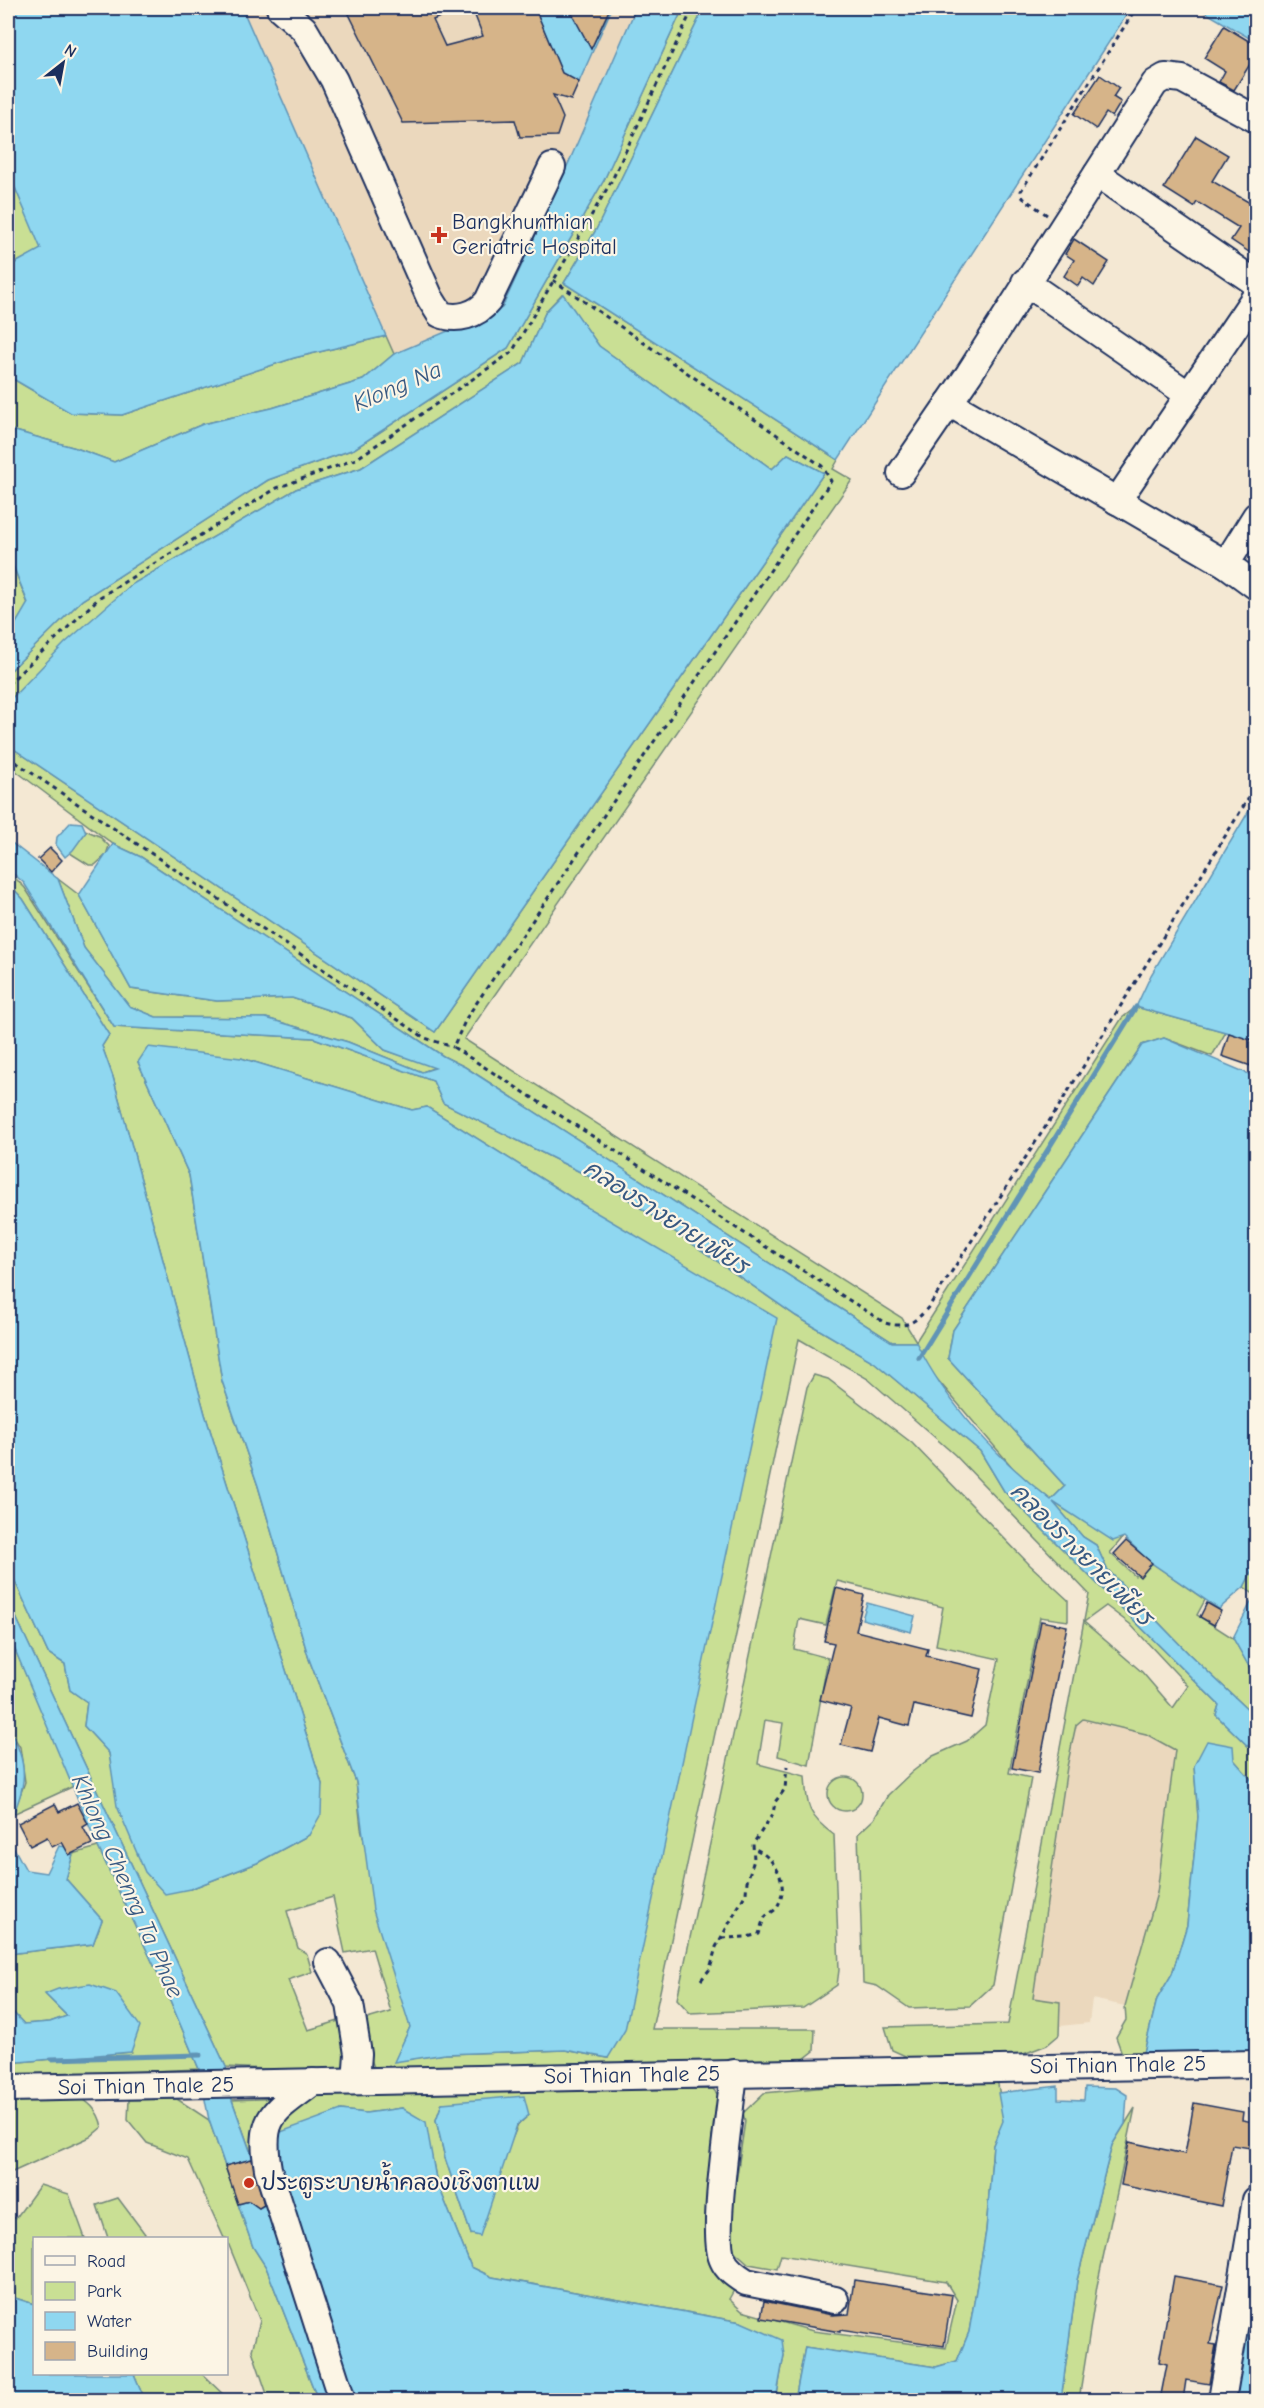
<svg xmlns="http://www.w3.org/2000/svg" width="1264" height="2408" viewBox="0 0 1264 2408" font-family="'Comic Neue','Playpen Sans Thai',sans-serif">
<rect width="100%" height="100%" fill="#f4e8d3"/>
<filter id="ink" filterUnits="userSpaceOnUse"><feTurbulence type="fractalNoise" baseFrequency=".0167" numOctaves="2"/><feDisplacementMap in="SourceGraphic" scale="12" xChannelSelector="R" yChannelSelector="G"/><feConvolveMatrix kernelMatrix="1 2 1 2 8 2 1 2 1" color-interpolation-filters="sRGB"/></filter>
<g filter="url(#ink)">
<g fill="#ebd8bd">
<polygon points="242,8 636,8 569,162 502,308 394,354"/>
<polygon points="1083,1719 1146,1734 1175,1750 1157,1893 1125,2006 1092,1999 1089,2023 1060,2026 1060,2002 1033,1998 1067,1767 1076,1725"/>
</g>
<g fill="#c9df94" stroke="#728779" stroke-width="1.5" fill-rule="evenodd">
<polygon points="683,8 704,8 596,230 564,283 838,460 833,469 852,480 464,1039 902,1318 916,1341 1122,1018 1136,1007 1226,1032 1212,1056 1164,1038 1142,1045 953,1330 948,1358 1065,1486 1051,1500 1124,1536 1110,1553 1135,1576 1150,1562 1205,1600 1197,1615 1233,1638 1256,1679 1256,1717 1189,1654 1107,1569 1096,1545 1083,1537 1051,1500 1018,1474 930,1371 915,1342 892,1342 465,1067 443,1056 141,857 113,844 8,765 8,745 435,1032 824,473 788,454 772,469 599,346 562,294 546,311 523,363 361,468 296,489 131,585 8,702 8,673 82,600 268,480 354,449 508,348 604,180"/>
<polygon points="8,171 42,249 8,267"/>
<polygon points="386,336 394,354 363,380 272,408 203,424 114,462 76,448 8,429 8,376 71,413 122,415 294,358"/>
<polygon points="8,553 28,604 8,637"/>
<polygon points="85,830 99,836 109,846 106,855 95,865 89,865 70,853 86,832"/>
<path d="M8 871 25 888 114 1027 314 1038 433 1081 443 1103 612 1188 796 1316 874 1362 980 1451 1004 1491 1219 1705 1216 1715 1256 1754V1785L1234 1760 1194 1766 1198 1817 1187 1925 1172 1974 1157 1999 1143 2057 1124 2059 1116 2037 1126 2020 1125 2006 1157 1893 1175 1750 1146 1734 1083 1719 1076 1725 1067 1767 1033 1998 1060 2002 1059 2035 1047 2045 1008 2060 912 2059 892 2050 885 2027 1008 2024 1089 1594 955 1455 868 1379 799 1339 652 2029H815L814 2051 800 2062 375 2070 357 2022 391 2012 372 1948 345 1953 333 1897 287 1911 298 1948 307 1954 312 1972 288 1980 308 2030 342 2020 350 2058 341 2073 226 2067 8 1600V1566L48 1653 65 1664 70 1690 87 1702 84 1726 109 1753 112 1770 190 1889 257 1863 309 1835 322 1784 205 1414 113 1077 102 1046 109 1035 23 899 8 883ZM241 1058 412 1110 427 1107 585 1206 608 2058 565 2050 445 2054 395 2061 410 2027 361 1828 356 1782 309 1659 258 1486 222 1381 189 1175 138 1062ZM1106 1606 1130 1624 1188 1686 1173 1708 1142 1672 1084 1622Z"/>
<polygon points="58,879 79,895 131,989 217,1001 292,998 352,1018 385,1050 436,1067 422,1072 348,1042 266,1018 156,1017 129,1006 84,948"/>
<path d="M814 1375 828 1379 912 1443 1030 1565 1068 1600V1621L1040 1617 1009 1773 1031 1778 993 1985 970 2006 909 2008 877 1986 863 1983 858 1834 874 1819 888 1795 912 1772 933 1756 967 1741 985 1725 999 1659 936 1645 943 1607 837 1581 826 1625 799 1619 794 1649 828 1658 809 1765 778 1756 783 1723 765 1720 758 1764 805 1776C807 1807 808 1816 834 1835L839 1970 837 1985 803 2008 690 2013 677 1999 807 1387Z"/>
<polygon points="1256,1563 1256,1592 1255,1595 1244,1587"/>
<polygon points="8,1633 74,1786 13,1814 25,1782 20,1747 8,1727"/>
<circle cx="845" cy="1794" r="17"/>
<polygon points="98,1847 167,1993 199,2069 8,2077 8,2063 131,2052 45,1994 67,2016 50,2022 24,2024 8,2007 8,1954 93,1944 102,1920 66,1879 73,1854"/>
<path d="M997 2078 1004 2121 993 2145 986 2231 969 2332 957 2361 936 2367 805 2347 795 2400H776L784 2355 741 2322 492 2277 471 2267 436 2179 432 2157 402 2108 366 2113 341 2110 269 2203 232 2100 308 2097 337 2091 523 2087 592 2090 713 2089 727 2105 707 2247 722 2272 738 2283 729 2299 742 2311 813 2331 946 2348 957 2300 946 2282 781 2255 777 2269 749 2264 732 2249 730 2223 745 2121 743 2113 764 2093 910 2079ZM442 2103 529 2115 518 2125 471 2234 445 2158 436 2120Z"/>
<path d="M8 2093C42 2093 93 2083 102 2127L90 2137 8 2174Z"/>
<polygon points="177,2099 209,2120 253,2247 266,2267 318,2400 269,2400 252,2350 260,2321 226,2238 224,2238 188,2159 147,2143 128,2120 129,2100"/>
<polygon points="1135,2108 1097,2286 1079,2400 1061,2400 1077,2280 1112,2145"/>
<polygon points="40,2185 69,2194 85,2238 34,2238 34,2304 15,2298 15,2289 8,2287 8,2218 16,2218"/>
<polygon points="118,2198 148,2238 108,2238 97,2205"/>
<polygon points="134,2374 202,2374 229,2400 145,2400"/>
</g>
<g fill="#8fd7f0" stroke="#6194b6" stroke-width="1.5">
<polygon points="8,8 242,8 386,336 294,358 122,415 71,413 8,376 8,267 41,249 8,171"/>
<polygon points="535,8 569,8 591,48 612,8 579,82 562,73"/>
<polygon points="636,8 683,8 604,180 508,348 354,449 268,480 82,600 8,673 8,637 28,603 8,553 8,429 76,448 114,462 203,424 272,408 363,380 394,354 502,308 569,162"/>
<polygon points="704,8 1131,8 838,460 564,283 596,230"/>
<polygon points="1198,8 1256,8 1256,42"/>
<polygon points="563,294 599,346 772,469 788,454 824,473 435,1032 8,745 8,702 65,643 131,585 296,489 361,468 523,363 546,311"/>
<polygon points="1256,799 1256,1045 1229,1033 1136,1007 1151,975"/>
<polygon points="71,822 82,823 86,832 73,850 65,857 56,845 57,837"/>
<path d="M8 840 58 879 84 948 129 1006 156 1017 266 1018 348 1042 422 1072 435 1068 385 1050 352 1018 292 998 217 1001 131 989 79 895 113 844 141 857 443 1056 465 1067 892 1342H916C946 1403 997 1458 1051 1500L1065 1486 948 1358 953 1330 1142 1045 1164 1038 1256 1077V1563L1244 1587 1219 1609 1150 1562 1124 1537 1113 1541 1053 1502 1083 1537 1096 1545 1107 1569 1189 1654 1256 1717V1754L1216 1715 1219 1705 1004 1491 980 1451 874 1362 796 1316 612 1188 443 1103 433 1081 314 1038 114 1027 24 883 8 869Z"/>
<polygon points="8,883 23,899 109,1035 102,1046 113,1077 205,1414 322,1784 321,1814 309,1835 257,1863 190,1889 165,1894 145,1872 117,1806 109,1753 84,1726 87,1702 70,1690 65,1664 48,1653 8,1566"/>
<polygon points="148,1047 241,1058 412,1110 427,1107 585,1206 777,1318 625,2030 608,2058 565,2050 445,2054 394,2062 410,2027 373,1910 356,1782 309,1659 258,1486 222,1381 189,1175 138,1062"/>
<polygon points="1256,1592 1256,1679 1233,1638"/>
<polygon points="8,1600 226,2067 232,2100 253,2159 225,2166 209,2120 199,2069 167,1993 98,1847 8,1633"/>
<polygon points="867,1603 915,1616 911,1632 862,1619"/>
<path d="M8 1727C30 1764 27 1788 8 1825Z"/>
<polygon points="1207,1741 1233,1746 1234,1760 1256,1785 1256,2052 1143,2057 1157,1999 1172,1974 1187,1925 1198,1817 1194,1766"/>
<polygon points="8,1837 26,1870 46,1873 59,1846 68,1847 73,1854 66,1879 102,1920 93,1944 8,1954"/>
<polygon points="90,1984 116,1993 140,2026 131,2052 8,2063 8,2007 24,2024 50,2022 67,2016 45,1994 58,1989"/>
<polygon points="1058,2086 1058,2099 1084,2100 1085,2087 1116,2088 1127,2095 1125,2124 1112,2145 1077,2280 1061,2400 795,2400 805,2347 936,2367 957,2361 969,2332 986,2231 993,2145 1003,2121 998,2093"/>
<polygon points="524,2096 529,2115 517,2125 480,2236 471,2234 445,2158 436,2120 442,2103"/>
<polygon points="402,2108 426,2122 436,2179 471,2267 492,2277 741,2322 782,2340 784,2355 776,2400 345,2400 269,2162 278,2133 341,2110 366,2113"/>
<polygon points="249,2201 259,2208 269,2203 333,2400 318,2400 266,2267 253,2247 238,2204"/>
<polygon points="1256,2275 1256,2400 1235,2400"/>
<polygon points="15,2298 34,2304 34,2374 134,2374 145,2400 8,2400 8,2309 10,2309"/>
</g>
<g fill="none" stroke-linecap="round" stroke-linejoin="round">
<g stroke="#6194b6" stroke-width="5">
<polyline points="919,1358 1136,1007"/>
<polyline points="51,2059 200,2055"/>
</g>
</g>
<g fill="#d6b489" stroke="#1b2f5e" stroke-width="1.5">
<polygon points="346,8 460,8 433,20 445,46 483,36 472,8 535,8 562,73 579,82 571,100 553,95 563,118 557,136 520,137 515,120 403,123"/>
<polygon points="569,8 610,8 591,49"/>
<polygon points="1224,26 1257,46 1257,53 1234,90 1219,82 1225,71 1204,58"/>
<polygon points="1100,75 1119,88 1113,97 1121,102 1112,117 1106,113 1096,129 1074,114"/>
<polygon points="1196,136 1228,155 1212,181 1257,207 1257,241 1249,252 1231,240 1239,228 1197,202 1194,207 1164,188"/>
<polygon points="1074,239 1109,262 1094,286 1083,278 1078,286 1064,276 1074,260 1065,254"/>
<polygon points="50,848 62,860 51,872 38,859"/>
<polygon points="1229,1033 1257,1042 1251,1066 1222,1056"/>
<polygon points="1126,1541 1152,1563 1140,1577 1114,1554"/>
<polygon points="836,1588 864,1595 856,1631 928,1649 926,1656 982,1669 971,1718 914,1705 909,1726 879,1718 870,1752 841,1745 851,1708 820,1700 834,1643 824,1641"/>
<polygon points="1207,1603 1221,1611 1214,1625 1200,1617"/>
<polygon points="1041,1621 1067,1626 1038,1773 1012,1768"/>
<polygon points="77,1803 88,1824 83,1827 92,1844 69,1855 62,1842 52,1847 47,1837 30,1846 18,1823 55,1804 59,1812"/>
<polygon points="1194,2103 1243,2112 1242,2120 1254,2122 1250,2148 1232,2145 1221,2206 1121,2185 1129,2142 1185,2154"/>
<polygon points="252,2159 264,2205 259,2208 249,2201 238,2204 225,2166"/>
<polygon points="1174,2276 1223,2285 1210,2344 1216,2345 1209,2384 1186,2380 1183,2400 1160,2400 1167,2364 1159,2362"/>
<polygon points="854,2280 952,2295 944,2346 840,2330 840,2332 761,2318 764,2301 832,2315 849,2314"/>
</g>
<g fill="none" stroke-linecap="round" stroke-linejoin="round">
<defs>
<g id="minor">
<path d="M280 8 304 29 334 80 430 298 440 314C457 321 477 315 488 301L552 167"/>
<polyline points="1097,174 1256,283"/>
<polyline points="1025,282 1189,395"/>
<polyline points="949,403 1226,564 1256,586"/>
<polyline points="901,473 969,374 1155,83 1165,77 1182,79 1256,119"/>
<polyline points="1117,501 1256,296"/>
<polyline points="1226,564 1256,516"/>
<polyline points="328,1962 350,2004 358,2054 356,2081"/>
<path d="M734 2073C731 2106 710 2237 723 2260 727 2270 737 2276 746 2282L835 2300"/>
<path d="M313 2082C273 2112 259 2116 268 2169L342 2400"/>
<polyline points="8,2088 1256,2064"/>
<polyline points="1222,2400 1256,2200"/>
</g>
</defs>
<use href="#minor" stroke="#1b2f5e" stroke-width="30"/>
<g stroke="#1b2f5e" stroke-width="3" stroke-dasharray="4.5 4.5" stroke-linecap="butt">
<polyline points="1047,215 1023,198 1021,191 1136,8"/>
<path d="M553 280 822 466 831 481 467 1017 453 1047 885 1323C908 1329 916 1322 930 1305L1059 1106 1256 786"/>
<polyline points="8,684 100,597 277,488 356,459 512,352 612,180 693,8"/>
<polyline points="8,757 425,1038 453,1047"/>
<path d="M722 1938 747 1937 759 1934C761 1928 762 1921 766 1916 770 1913 775 1911 777 1907 791 1884 775 1857 753 1848"/>
<polyline points="701,1980 710,1969 716,1947 746,1893 747,1881 754,1860 753,1844 773,1814 775,1802 785,1789 787,1766"/>
</g>
<use href="#minor" stroke="#fcf5e5" stroke-width="26"/>
</g>
</g>
<g fill="#c8321e" stroke="#fcf5e5" stroke-width="2">
<path d="M436 226h6v6h6v6h-6v6h-6v-6h-6v-6h6z"/>
<circle cx="249" cy="2183" r="6"/>
</g>
<g text-anchor="middle" dominant-baseline="central" stroke-width="4.5" stroke-linejoin="round" paint-order="stroke">
<g font-size="22" fill="#1b2f5e" stroke="#fcf5e5" text-anchor="start">
<text x="452" y="222">Bangkhunthian<tspan x="452" dy="25">Geriatric Hospital</tspan></text>
<text x="261" y="2183">ประตูระบายน้ำคลองเชิงตาแพ</text>
</g>
<g font-size="22" fill="#1b2f5e" stroke="#fcf5e5">
<text transform="translate(1118 2065) rotate(-1)">Soi Thian Thale 25</text>
<text transform="translate(632 2075) rotate(-1)">Soi Thian Thale 25</text>
<text transform="translate(146 2086) rotate(-1)">Soi Thian Thale 25</text>
</g>
<g font-size="24" font-style="italic" fill="#385982" stroke="#fcf5e5">
<text transform="translate(397 386) rotate(-23)">Klong Na</text>
<text transform="translate(666 1217) rotate(33)">คลองรางยายเพียร</text>
<text transform="translate(1082 1554) rotate(45)">คลองรางยายเพียร</text>
<text transform="translate(128 1886) rotate(66)">Khlong Chenrg Ta Phae</text>
</g>
</g>
<rect width="1264" height="2408" fill="none" stroke="#fcf5e5" stroke-width="30"/>
<rect x="15" y="15" width="1234" height="2378" fill="none" stroke="#1b2f5e" stroke-width="2" filter="url(#ink)"/>
<rect x="33" y="2237" width="195" height="138" fill="#fcf5e5" stroke="#a2a6af" stroke-width="1.5"/>
<rect x="45" y="2256" width="30" height="9" fill="#fcf5e5" stroke="#a2a6af" stroke-width="1.5"/>
<text x="87" y="2267" font-size="18" fill="#1b2f5e">Road</text>
<rect x="45" y="2282" width="30" height="18" fill="#c9df94" stroke="#a2a6af" stroke-width="1.5"/>
<text x="87" y="2297" font-size="18" fill="#1b2f5e">Park</text>
<rect x="45" y="2312" width="30" height="18" fill="#8fd7f0" stroke="#a2a6af" stroke-width="1.5"/>
<text x="87" y="2327" font-size="18" fill="#1b2f5e">Water</text>
<rect x="45" y="2342" width="30" height="18" fill="#d6b489" stroke="#a2a6af" stroke-width="1.5"/>
<text x="87" y="2357" font-size="18" fill="#1b2f5e">Building</text>
<g transform="translate(63 63) rotate(31)" stroke="#fcf5e5" stroke-width="4.5" paint-order="stroke">
<path d="M0-4.5L10 22L0 15L-10 22Z" fill="#1b2f5e"/>
<text y="-9" font-size="16" font-weight="bold" text-anchor="middle" fill="#1b2f5e">N</text>
</g>
</svg>
